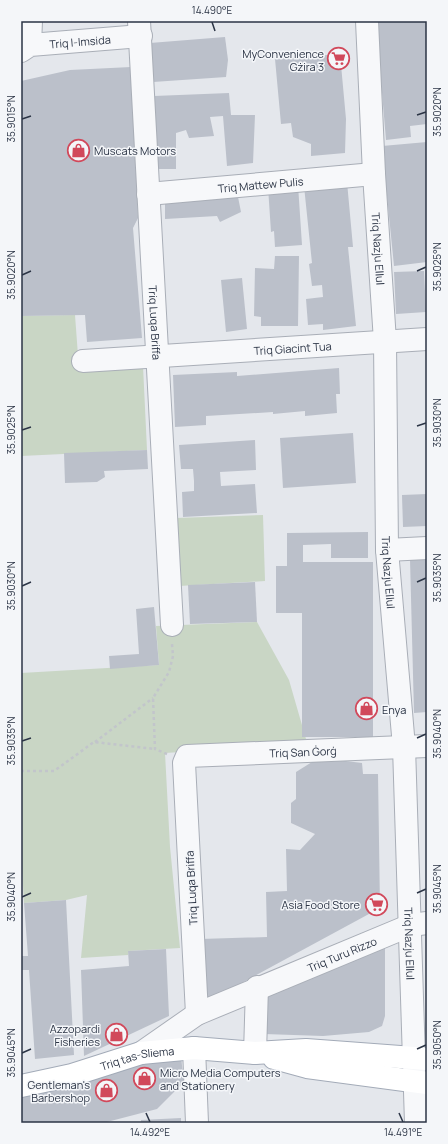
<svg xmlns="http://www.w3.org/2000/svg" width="448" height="1144" viewBox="0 0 448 1144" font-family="Manrope,sans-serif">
<rect width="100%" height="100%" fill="#e4e7ec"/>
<g fill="#c9d6c5">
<polygon points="75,315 79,369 143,366 147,450 21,456 21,316"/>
<polygon points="263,515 265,581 179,586 176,518"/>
<polygon points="257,622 289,680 306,739 294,745 165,753 170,847 180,948 128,951 128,955 81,958 87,895 66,900 24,903 21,850 21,673 159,665 156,626"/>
</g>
<g fill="#bbc0ca">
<polygon points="376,21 427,21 427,124 410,126 411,137 386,140"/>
<polygon points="225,37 228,60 226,77 153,82 150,43"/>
<polygon points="340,54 346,119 345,153 311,156 311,144 293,137 291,123 281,124 275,59"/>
<polygon points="131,67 138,218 133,228 142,338 87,342 85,315 21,316 21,81 70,70"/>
<polygon points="229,93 231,115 255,115 253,163 227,166 223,116 210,117 214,136 189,138 186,130 176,133 176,169 156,169 154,96"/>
<polygon points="427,142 427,262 394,266 382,146"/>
<polygon points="347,182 353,247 348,247 356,326 323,330 323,324 308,325 306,299 323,297 322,285 312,286 309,264 312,263 304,186"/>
<polygon points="298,185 302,245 275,247 274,231 271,232 268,187"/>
<polygon points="237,192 241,212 220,222 217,216 165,219 165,200"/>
<polygon points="275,256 299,256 298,326 261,326 261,317 254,316 255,268 274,269"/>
<polygon points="424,271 426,312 396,314 394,272"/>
<polygon points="242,278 247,329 226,332 221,280"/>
<polygon points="339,368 340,394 336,394 337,413 305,416 305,411 273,414 273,412 206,416 206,425 175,427 173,375 237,372 237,376"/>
<polygon points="353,433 356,483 283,488 280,438"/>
<polygon points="255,440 256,470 220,472 221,486 255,484 257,513 183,517 182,492 194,491 194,481 193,469 181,469 179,445"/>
<polygon points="147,450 148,469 104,471 105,477 97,482 65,483 64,453"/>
<polygon points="427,494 427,526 403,527 402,495"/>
<polygon points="368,532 368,558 331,558 331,544 303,545 303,562 373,562 373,737 302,737 302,613 276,613 276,566 287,566 287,533"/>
<polygon points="410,559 427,559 427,712 414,713"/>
<polygon points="255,582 257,622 190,624 188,585"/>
<polygon points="154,607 159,665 110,669 109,656 139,654 136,609"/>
<polygon points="346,761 362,763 363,774 378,774 380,908 212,999 201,1001 200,939 267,937 266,892 287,891 286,849 300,850 315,834 291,823 291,803 296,799 296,772 312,762"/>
<polygon points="66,900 74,1055 35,1059 29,970 21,970 21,956 28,956 24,903"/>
<polygon points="385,947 385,1016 382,1026 369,1032 323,1036 264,1034 261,998"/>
<polygon points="166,949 169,1016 84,1056 81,970 129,966 128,951"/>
<polygon points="181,1057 184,1082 157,1109 103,1123 21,1123 21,1091 147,1058"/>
<polygon points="181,1118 181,1123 141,1123 141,1120"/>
</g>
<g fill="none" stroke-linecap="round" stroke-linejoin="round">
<defs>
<g id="minor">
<path id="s1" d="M139 21 172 625"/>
<path id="s2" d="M367 21 374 174 385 341 387 550 404 747 416 1123"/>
<polyline points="30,45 31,21"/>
<path id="s3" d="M21 51 30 45 141 36"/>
<path id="s4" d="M148 194 374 174"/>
<path id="s5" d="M83 361 427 339"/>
<polyline points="387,550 427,548"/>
<path id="s6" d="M197 1014 184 763 187 756 427 746"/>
<polyline points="194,1048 197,1123"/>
<path id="s7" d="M141 1053 197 1014 411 925 427 923"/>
<polyline points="255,1053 257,987"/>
</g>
<g id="major">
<polyline points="274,1058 307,1067 427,1083"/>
<path id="s8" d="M21 1086 72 1075 141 1053 194 1048 255 1053 306 1050 427 1059"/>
</g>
</defs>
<use href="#minor" stroke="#a9aeb7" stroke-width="24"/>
<use href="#major" stroke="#a3abb8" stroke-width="24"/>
<g stroke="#c2c5cb" stroke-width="2.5" stroke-dasharray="3 3" stroke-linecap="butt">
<polyline points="95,742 153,698"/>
<polyline points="167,754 155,749 153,698 169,672 173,656 172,644"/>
<polyline points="21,771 54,771 94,742 155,749"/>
</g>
<use href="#minor" stroke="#f7f8fa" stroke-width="22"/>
<use href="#major" stroke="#fff" stroke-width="22"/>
</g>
<path fill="none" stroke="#2b3445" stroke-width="1.5" d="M212 22 215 31M417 115 426 112M22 119 31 116M417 271 426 267M22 275 31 271M417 426 426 423M22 430 31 427M417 582 426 578M22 586 31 582M417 738 426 734M22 741 31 738M417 893 426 889M22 897 31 893M417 1049 426 1045M22 1053 31 1049M146 1113 150 1122M399 1113 403 1122"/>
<defs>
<symbol id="supermarket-ring" viewBox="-11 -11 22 22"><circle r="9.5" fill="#f4f6f9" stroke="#d1495b" stroke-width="1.5"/><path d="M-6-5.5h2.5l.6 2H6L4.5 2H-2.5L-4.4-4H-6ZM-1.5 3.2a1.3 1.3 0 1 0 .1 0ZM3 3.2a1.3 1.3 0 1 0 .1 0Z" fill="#d1495b"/></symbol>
<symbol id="shop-ring" viewBox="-11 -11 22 22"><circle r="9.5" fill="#f4f6f9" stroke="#d1495b" stroke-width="1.5"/><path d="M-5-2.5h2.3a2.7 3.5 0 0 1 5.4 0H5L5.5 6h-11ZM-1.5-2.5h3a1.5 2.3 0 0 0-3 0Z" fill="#d1495b"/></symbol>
</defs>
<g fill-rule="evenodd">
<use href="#supermarket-ring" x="326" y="46" width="25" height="25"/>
<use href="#shop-ring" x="66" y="138" width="25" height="25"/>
<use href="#shop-ring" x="354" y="696" width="25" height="25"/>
<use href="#supermarket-ring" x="364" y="892" width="25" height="25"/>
<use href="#shop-ring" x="104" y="1022" width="25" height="25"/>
<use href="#shop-ring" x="132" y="1066" width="25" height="25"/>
<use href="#shop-ring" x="94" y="1078" width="25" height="25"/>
</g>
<g text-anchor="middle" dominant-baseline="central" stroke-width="3" stroke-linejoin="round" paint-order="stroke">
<g font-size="11" fill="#2b3445" stroke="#f4f6f9">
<text stroke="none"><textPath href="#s3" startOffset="61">Triq l-Imsida</textPath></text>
<text stroke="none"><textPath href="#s4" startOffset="113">Triq Mattew Pulis</textPath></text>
<text stroke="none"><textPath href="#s2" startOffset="228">Triq Nazju Ellul</textPath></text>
<text stroke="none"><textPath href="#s1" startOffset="302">Triq Luqa Briffa</textPath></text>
<text stroke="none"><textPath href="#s5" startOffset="210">Triq Giacint Tua</textPath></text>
<text stroke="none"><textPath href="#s2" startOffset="552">Triq Nazju Ellul</textPath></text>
<text stroke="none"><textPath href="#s6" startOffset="375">Triq San Ġorġ</textPath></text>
<text transform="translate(191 888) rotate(-93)">Triq Luqa Briffa</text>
<text stroke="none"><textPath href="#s2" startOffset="924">Triq Nazju Ellul</textPath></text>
<text stroke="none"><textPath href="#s7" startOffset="225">Triq Turu Rizzo</textPath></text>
<text stroke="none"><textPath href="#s8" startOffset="120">Triq tas-Sliema</textPath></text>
</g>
<g font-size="11" fill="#2b3445" stroke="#f4f6f9" text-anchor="end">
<text x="324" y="53">MyConvenience<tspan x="324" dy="13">Gżira 3</tspan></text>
<text x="94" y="150" text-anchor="start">Muscats Motors</text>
<text x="382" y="709" text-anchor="start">Enya</text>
<text x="360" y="904">Asia Food Store</text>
<text x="100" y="1028">Azzopardi<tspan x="100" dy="13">Fisheries</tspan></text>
<text x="160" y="1072" text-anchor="start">Micro Media Computers<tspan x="160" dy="13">and Stationery</tspan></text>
<text x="90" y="1084">Gentleman's<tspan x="90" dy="13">Barbershop</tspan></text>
</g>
</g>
<rect width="448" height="1144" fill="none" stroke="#f4f6f9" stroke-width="44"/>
<rect x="22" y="22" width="404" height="1100" fill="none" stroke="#2b3445" stroke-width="1.5"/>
<g font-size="10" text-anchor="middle" fill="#2b3445">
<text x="212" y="14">14.490°E</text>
<text transform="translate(437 112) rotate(-90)" y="4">35.9020°N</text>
<text transform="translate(11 119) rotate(-90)" y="4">35.9015°N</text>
<text transform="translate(437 267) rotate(-90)" y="4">35.9025°N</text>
<text transform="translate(11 275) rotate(-90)" y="4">35.9020°N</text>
<text transform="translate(437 423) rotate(-90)" y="4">35.9030°N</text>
<text transform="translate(11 430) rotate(-90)" y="4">35.9025°N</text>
<text transform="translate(437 578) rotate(-90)" y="4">35.9035°N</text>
<text transform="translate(11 586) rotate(-90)" y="4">35.9030°N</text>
<text transform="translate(437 734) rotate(-90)" y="4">35.9040°N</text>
<text transform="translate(11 741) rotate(-90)" y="4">35.9035°N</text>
<text transform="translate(437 889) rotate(-90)" y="4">35.9045°N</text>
<text transform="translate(11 897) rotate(-90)" y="4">35.9040°N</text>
<text transform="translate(437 1045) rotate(-90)" y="4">35.9050°N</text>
<text transform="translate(11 1053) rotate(-90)" y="4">35.9045°N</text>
<text x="150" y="1136">14.492°E</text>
<text x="403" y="1136">14.491°E</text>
</g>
</svg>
